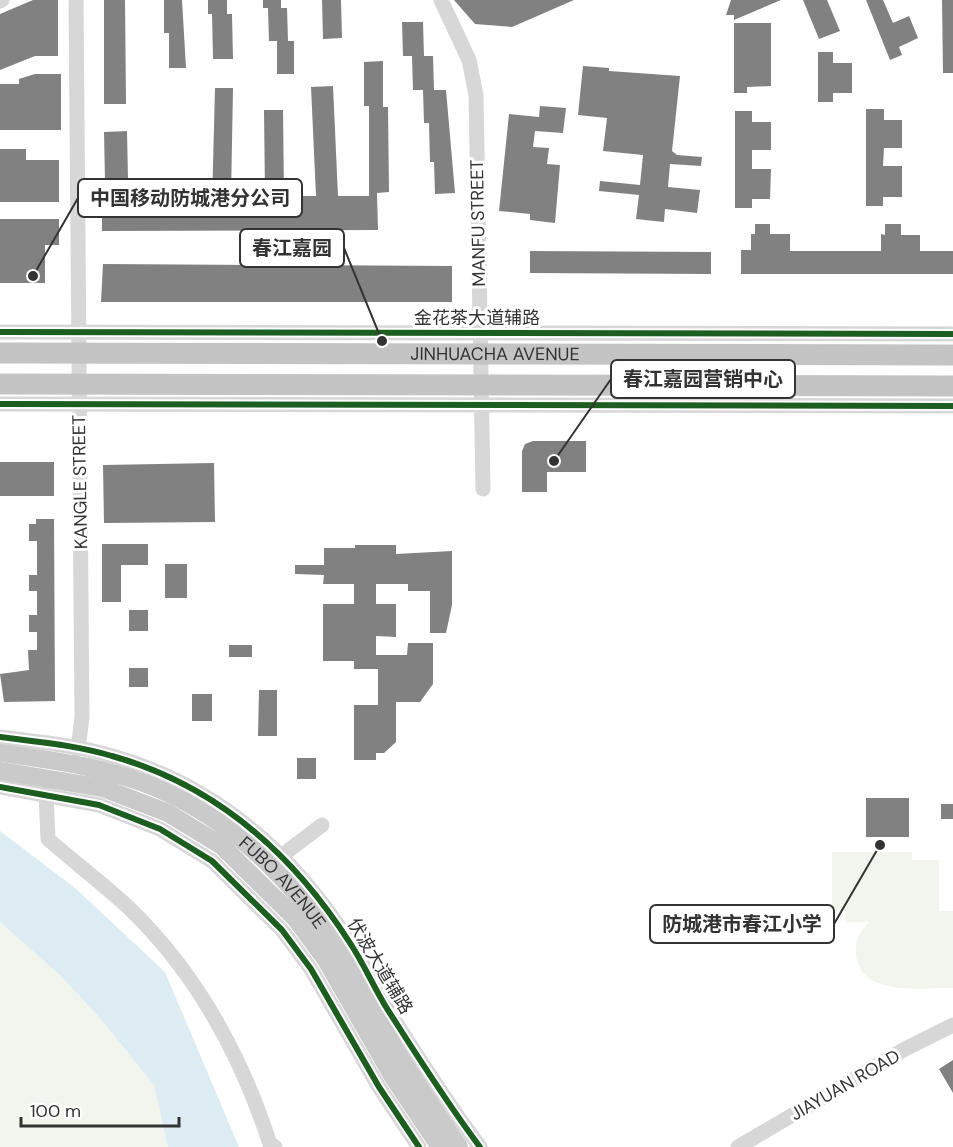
<svg xmlns="http://www.w3.org/2000/svg" width="953" height="1147" viewBox="0 0 953 1147" font-family="'DM Sans','Noto Sans SC',sans-serif">
<rect width="100%" height="100%" fill="#fff"/>
<g fill="#f1f5ed">
<path d="M832 852H912V860H939V911H953V988C922 987 863 998 856 956 854 942 860 932 869 922H846V911H832Z"/>
<polygon points="0,922 61,976 100,1018 154,1085 168,1147 0,1147"/>
</g>
<polygon fill="#ddebf3" points="0,831 75,888 165,972 239,1147 168,1147 154,1085 100,1018 61,976 0,922"/>
<g fill="#818181">
<polygon points="33,0 58,0 58,56 35,56 0,70 0,14"/>
<polygon points="104,0 125,0 126,104 104,104"/>
<polygon points="164,0 182,0 186,68 169,68 169,33 164,33"/>
<polygon points="208,0 227,0 227,14 232,14 233,59 213,59 212,14 208,14"/>
<polygon points="263,0 281,0 281,8 287,8 288,41 294,41 294,74 277,74 277,41 269,41 268,8 263,8"/>
<polygon points="322,0 341,0 342,38 323,39"/>
<polygon points="454,0 574,0 512,27 475,24"/>
<polygon points="731,0 781,0 734,20 734,15 726,15"/>
<polygon points="803,0 827,0 840,31 819,39"/>
<polygon points="866,0 883,0 893,23 909,16 918,38 899,47 902,55 890,60"/>
<polygon points="942,0 953,0 953,73 943,73"/>
<polygon points="402,22 423,22 424,56 433,56 434,90 446,90 455,193 435,194 434,162 430,162 429,123 424,123 423,90 413,90 412,56 403,56"/>
<polygon points="734,23 771,23 771,86 747,87 747,93 734,93"/>
<polygon points="818,52 833,52 833,63 852,63 852,93 833,93 833,102 818,102"/>
<polygon points="383,61 383,107 388,107 389,192 377,193 378,230 102,231 102,204 212,204 215,88 233,88 231,196 265,196 264,110 283,110 284,196 316,196 311,87 333,86 338,196 369,196 369,106 364,106 364,62"/>
<polygon points="583,66 609,68 609,71 680,76 672,151 677,155 702,157 701,166 670,164 668,187 700,190 697,213 665,209 664,222 636,219 639,195 599,191 600,181 640,185 643,155 603,151 607,118 578,115"/>
<polygon points="35,74 61,74 61,130 0,130 0,84 19,84 19,79"/>
<polygon points="540,106 566,108 563,133 535,131 533,147 549,148 547,164 560,165 555,223 530,220 530,214 499,211 509,114 539,117"/>
<polygon points="866,109 884,109 884,120 902,120 902,148 884,148 883,166 902,166 902,197 883,197 883,206 866,206"/>
<polygon points="735,111 752,111 752,122 771,122 771,150 752,150 752,169 771,169 770,199 752,199 752,208 735,208"/>
<polygon points="127,131 128,179 105,180 104,132"/>
<polygon points="0,149 26,149 26,160 59,160 59,202 0,202"/>
<polygon points="0,219 59,219 59,245 45,245 45,283 0,283"/>
<polygon points="755,224 770,224 770,234 790,234 790,251 881,251 881,234 885,235 885,224 901,224 901,235 920,235 920,251 953,251 953,274 741,274 741,250 751,250 751,234 755,234"/>
<polygon points="530,251 711,252 711,274 530,273"/>
<polygon points="103,264 452,266 452,302 101,302"/>
<polygon points="533,441 586,441 586,472 547,472 547,492 522,492 522,451 525,444"/>
<rect x="0" y="462" width="54" height="34"/>
<polygon points="214,463 215,522 104,523 103,465"/>
<polygon points="36,519 54,519 55,701 4,702 0,674 29,670 28,650 37,650 37,632 29,632 29,615 37,615 37,591 29,591 29,575 37,575 37,541 29,541 29,524 36,524"/>
<polygon points="102,544 148,544 148,565 121,565 121,602 102,602"/>
<polygon points="355,545 396,545 396,554 452,551 452,605 446,633 430,633 430,591 408,591 408,584 376,584 376,604 396,604 396,637 376,636 376,655 407,655 408,643 433,643 433,684 420,702 396,702 396,742 384,753 376,753 376,760 354,760 354,705 378,705 378,669 354,669 354,661 323,661 323,604 354,604 354,584 323,584 324,575 295,574 295,565 324,565 324,548 355,548"/>
<rect x="165" y="564" width="22" height="34"/>
<rect x="129" y="610" width="19" height="21"/>
<rect x="229" y="645" width="23" height="12"/>
<rect x="129" y="668" width="19" height="19"/>
<polygon points="259,690 277,690 277,736 258,736"/>
<rect x="192" y="694" width="20" height="27"/>
<rect x="297" y="758" width="19" height="21"/>
<rect x="866" y="798" width="43" height="39"/>
<rect x="941" y="804" width="12" height="15"/>
<polygon points="953,1060 953,1093 939,1069"/>
</g>
<g fill="none" stroke-linecap="round" stroke-linejoin="round">
<g stroke="#d7d7d7" stroke-width="15">
<polyline points="76,0 82,717 78,749"/>
<polyline points="441,0 469,60 476,95 483,489"/>
<polyline points="0,1 2,0"/>
<polyline points="0,332 953,334"/>
<polyline points="0,404 953,406"/>
<path d="M0 737C37 742 76 745 112 756 216 785 293 854 350 943 364 964 373 986 386 1007 416 1054 446 1102 480 1147"/>
<polyline points="0,787 99,805 160,829 212,861 282,930 311,969 379,1087 419,1147"/>
<path d="M46 794 48 839C74 862 102 883 128 907 196 972 241 1055 270 1144L275 1147"/>
<polyline points="272,863 322,825"/>
<polyline points="738,1147 905,1049 953,1025"/>
</g>
<g stroke="#cacaca" stroke-width="18">
<path id="s1" d="M0 753C60 761 121 769 176 797 242 830 301 890 339 953 356 980 370 1008 387 1036 409 1074 434 1110 459 1147"/>
<polyline points="0,771 103,788 168,813 222,846 295,918 326,960 393,1077 440,1147"/>
<polyline points="385,1005 395,1036"/>
</g>
<g stroke="#c4c4c4" stroke-width="21">
<path id="s2" d="M0 353 953 355"/>
<polyline points="0,384 953,386"/>
</g>
<defs>
<g id="cycleway">
<polyline points="0,332 953,334"/>
<polyline points="0,404 953,406"/>
<path d="M0 737C37 742 76 745 112 756 216 785 293 854 350 943 364 964 373 986 386 1007 416 1054 446 1102 480 1147"/>
<polyline points="0,787 99,805 160,829 212,861 282,930 311,969 379,1087 419,1147"/>
</g>
</defs>
<use href="#cycleway" stroke="#fff" stroke-width="10"/>
<use href="#cycleway" stroke="#1b5e20" stroke-width="6"/>
</g>
<g text-anchor="middle" dominant-baseline="central" stroke-width="6" stroke-linejoin="round" paint-order="stroke">
<g font-size="18" fill="#333" stroke="#fff">
<text transform="translate(478 223) rotate(-91)">MANFU STREET</text>
<text x="477" y="318">金花茶大道辅路</text>
<text stroke="none"><textPath href="#s2" startOffset="495">JINHUACHA AVENUE</textPath></text>
<text transform="translate(80 482) rotate(-91)">KANGLE STREET</text>
<text stroke="none"><textPath href="#s1" startOffset="320">FUBO AVENUE</textPath></text>
<text transform="translate(380 966) rotate(59)">伏波大道辅路</text>
<text transform="translate(845 1085) rotate(-30)">JIAYUAN ROAD</text>
</g>
</g>
<path fill="none" stroke="#333" stroke-width="2" d="M33 276L78 198M382 341L344 248M554 461L611 379M880 845L834 924"/>
<g fill="#333" stroke="#fff" stroke-width="2">
<circle cx="33" cy="276" r="6"/>
<circle cx="382" cy="341" r="6"/>
<circle cx="554" cy="461" r="6"/>
<circle cx="880" cy="845" r="6"/>
</g>
<g fill="#fff" stroke="#333" stroke-width="2">
<rect x="78" y="179" width="224" height="38" rx="6"/>
<rect x="240" y="229" width="104" height="38" rx="6"/>
<rect x="611" y="360" width="184" height="38" rx="6"/>
<rect x="650" y="905" width="184" height="38" rx="6"/>
</g>
<g font-size="20" text-anchor="middle" font-weight="bold" fill="#333">
<text x="190" y="205">中国移动防城港分公司</text>
<text x="292" y="255">春江嘉园</text>
<text x="703" y="386">春江嘉园营销中心</text>
<text x="742" y="931">防城港市春江小学</text>
</g>
<path d="M21 1117v9h158v-9" fill="none" stroke="#333333" stroke-width="3"/>
<text x="30" y="1117" font-size="18" fill="#333333" stroke="#ffffff" stroke-width="4.5" paint-order="stroke">100 m</text>
</svg>
